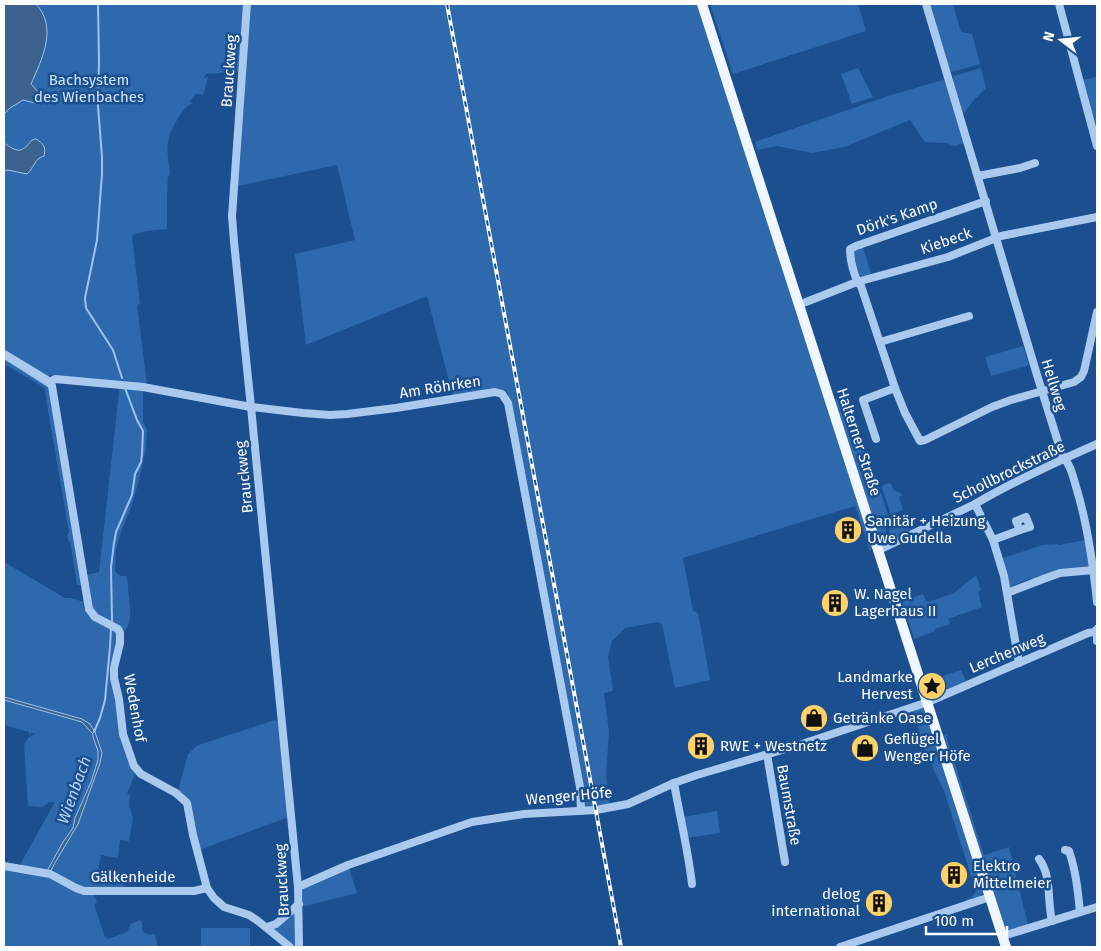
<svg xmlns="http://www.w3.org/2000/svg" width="1101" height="951" viewBox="0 0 1101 951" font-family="'Fira Sans',sans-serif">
<rect width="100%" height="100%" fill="#1b4f8f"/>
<g fill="#2e69ad">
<path d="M4 4H245L238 72 206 74 204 78 208 77 203 96 201 94H196L190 101 193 103C186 106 183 111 179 117 164 139 167 150 170 175L168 176 167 195V229L146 231 132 235 140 304 137 305 147 385 143 389V421L147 430 146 448 138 484 130 510 122 529 116 549 115 571 120 576H127L130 610V619L128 626 122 634 111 667 132 771 135 774 127 794 130 795 129 806 133 818 129 841 120 840 118 858 101 855 98 871 128 876 124 887 94 893 97 902 94 905 105 937 108 939 127 932 131 924 140 920 142 922V929L144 933 150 935 155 934 158 947H4V869L19 871 21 863 55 802H50L42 807 28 806 24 745 28 738 35 734 31 733 29 735V732L4 725V562L65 598H71L84 602 81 585H77L71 546 67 536 69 532 46 399 45 388 4 364V355L49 384 86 604 84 603 83 608 85 609 90 608 86 575 99 572 120 383 51 375 46 377 4 352Z"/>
<polygon points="251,4 698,4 872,547 870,552 855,506 683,558 693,611 698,613 710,680 675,688 662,624 658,622 625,628 612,641 608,657 613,691 604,693 609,732 606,775 610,806 584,809 516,430 507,391 500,389 453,397 427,296 306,345 295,254 355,240 337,165 238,186"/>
<polygon points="710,4 858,4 866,31 733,74"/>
<polygon points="930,4 953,4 961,32 972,34 980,64 952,72 949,70"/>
<polygon points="858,68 873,97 852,104 841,74"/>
<polygon points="981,68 986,88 973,101 963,114 952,79 954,76"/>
<polygon points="1097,77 1097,136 1082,80"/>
<polygon points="943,80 946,81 964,143 955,146 945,143 925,142 910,120 844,147 812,153 777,146 757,150 755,142 891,95"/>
<polygon points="861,247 863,248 871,273 870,275 862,277 858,274 853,252 855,250"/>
<polygon points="1023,346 1029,365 991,376 985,357"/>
<polygon points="837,398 840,406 849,404 867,459 870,459 889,518 883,543 878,533 835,400"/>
<polygon points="889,483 891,484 894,490 903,495 899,497 903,510 892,514 897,528 908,525 909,527 913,526 914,528 888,541 887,541 892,518 882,488 883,485"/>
<polygon points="1085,540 1089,567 1032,580 1031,578 1010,587 1003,558 1042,545 1058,544 1059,545"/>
<polygon points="976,575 981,590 978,592 982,607 948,619 950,624 935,629 935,631 914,639 902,601 923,594 926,601 929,602 954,593"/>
<polygon points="961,670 966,681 935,695 930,680"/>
<polygon points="923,707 930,724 983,892 978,898 967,902 965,900 972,897 976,891 944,791 926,753 913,712 908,713"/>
<polygon points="275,720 280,724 289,817 199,850 191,806 187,798 178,791 188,754 198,745"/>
<polygon points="947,734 948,735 946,736 984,855 1009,847 1028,925 1010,930 1006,930 1005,927 944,738 945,735"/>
<polygon points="717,811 720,833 687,838 683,817"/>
<polygon points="349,868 357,893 301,907 301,889"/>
<polygon points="296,908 297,947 294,947 269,929"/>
<rect x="201" y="928" width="49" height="18"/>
</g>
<g fill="#3c6290" stroke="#9cc4f0">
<path d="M4 4H36C58 28 42 59 31 84L40 94 39 104 23 100 10 108 4 114Z"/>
<path d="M36 139C44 144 46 147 44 156 34 159 34 168 27 174L8 170 4 171V143C17 152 21 154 32 140Z"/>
<polygon points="4,697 82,719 90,724 95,732 102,753 100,763 78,824 56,861 50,872 47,871 63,842 73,828 75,818 91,782 98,760 98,751 93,737 93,734 82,722 4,700"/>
</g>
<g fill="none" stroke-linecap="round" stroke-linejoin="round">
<g stroke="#9cc4f0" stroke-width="2">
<polyline points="98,4 99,61 98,106 102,157 102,174 97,240 85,298 86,308 113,350 122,378"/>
<polyline points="4,358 48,386"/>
<polyline points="112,621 111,567 114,543 116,532 132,495 135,474 141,462 142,454 143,431 137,420 125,388"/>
<polyline points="94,732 100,718 105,700 110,647 111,629"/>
</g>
<g stroke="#a9c9ee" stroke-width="8">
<polyline points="247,4 232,216 234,242 251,407 298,887 299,947"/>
<path d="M926 4 1037 375 1062 455C1071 465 1073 477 1077 490 1088 527 1093 563 1097 602"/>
<polyline points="1059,4 1097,146"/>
<polyline points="978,176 1020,168 1035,163"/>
<path d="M986 201 856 246 850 249C850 259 854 279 861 286L895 388 905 413 920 441 925 440 992 407 1011 400 1074 382 1081 377 1084 371 1097 312"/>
<polyline points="806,302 857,282 948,257 1001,236 1097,217"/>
<polyline points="880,342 969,316"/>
<polyline points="4,354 47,380 50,382 52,386 89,609 95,617 118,629 120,633 120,643 114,668 114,678 119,699 123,734 134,766 141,774 176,793 187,803 193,835 207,888 214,898 224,907 249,915 258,921 290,947"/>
<polyline points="50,382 55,379 143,387 251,407 303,413 330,415 347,414 396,408 495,392 502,394 508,403 580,787 581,811"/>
<polyline points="876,439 863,400 895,388"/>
<polyline points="975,504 993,540 1004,576 1019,663"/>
<polygon points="1026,517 1030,527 1020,530 1016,521"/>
<polyline points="993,540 1020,530"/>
<path d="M879 550 975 504C1014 481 1056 462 1097 444"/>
<polyline points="1007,593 1046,578 1060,573 1094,570"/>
<polyline points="1097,635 1097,641"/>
<polyline points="767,754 785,862"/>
<path d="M674 783C680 817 688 850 692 884"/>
<path d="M1065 850 1069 851C1076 871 1078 892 1080 912"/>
<path d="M1039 859C1052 876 1047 900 1052 921"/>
<polyline points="4,866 50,874 76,888 84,891 194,891 207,888"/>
<polyline points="298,887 348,865 472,822 524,814 596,810 628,804 674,783 697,775 799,745 928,702 1088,633 1094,632 1097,629"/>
<polyline points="267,927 276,924 299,904"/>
<polyline points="1003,936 1097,907"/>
<polyline points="840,947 990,897"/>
</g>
<polyline stroke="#f0f6ff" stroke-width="10" points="702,4 1006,947"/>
<defs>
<polyline id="rail" points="447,4 621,947"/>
</defs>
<use href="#rail" stroke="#fff" stroke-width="4"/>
<use href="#rail" stroke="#1b4f8f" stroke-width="2" stroke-dasharray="5.5" stroke-linecap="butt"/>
</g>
<defs>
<symbol id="building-disc" viewBox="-11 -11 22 22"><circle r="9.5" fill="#ffd166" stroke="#1b4f8f"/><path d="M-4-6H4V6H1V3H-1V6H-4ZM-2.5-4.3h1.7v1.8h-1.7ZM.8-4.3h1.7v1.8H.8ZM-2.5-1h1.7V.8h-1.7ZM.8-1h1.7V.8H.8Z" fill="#111"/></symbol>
<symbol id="sight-disc" viewBox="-11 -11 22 22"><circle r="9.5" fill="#ffd166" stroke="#1b4f8f"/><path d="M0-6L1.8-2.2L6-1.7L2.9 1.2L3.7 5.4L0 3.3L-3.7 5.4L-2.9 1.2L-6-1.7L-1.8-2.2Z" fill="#111"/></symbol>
<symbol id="shop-disc" viewBox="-11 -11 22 22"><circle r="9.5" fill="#ffd166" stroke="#1b4f8f"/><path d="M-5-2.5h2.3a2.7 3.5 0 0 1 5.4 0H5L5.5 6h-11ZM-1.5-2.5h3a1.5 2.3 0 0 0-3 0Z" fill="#111"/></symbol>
</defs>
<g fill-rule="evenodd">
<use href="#building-disc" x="832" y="514" width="32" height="32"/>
<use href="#building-disc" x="819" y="587" width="32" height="32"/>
<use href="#sight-disc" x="916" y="670" width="32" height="32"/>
<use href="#shop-disc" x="798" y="702" width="32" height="32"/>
<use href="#building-disc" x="685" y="730" width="32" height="32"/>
<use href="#shop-disc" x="849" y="732" width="32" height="32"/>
<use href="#building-disc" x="938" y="859" width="32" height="32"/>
<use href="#building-disc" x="863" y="887" width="32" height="32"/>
</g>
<g text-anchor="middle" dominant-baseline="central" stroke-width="5" stroke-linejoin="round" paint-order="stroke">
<g font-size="15" fill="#fff" stroke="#1b4f8f">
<text transform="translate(229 71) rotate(-86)">Brauckweg</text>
<text transform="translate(897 217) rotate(-19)">Dörk's Kamp</text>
<text transform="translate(946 241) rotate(-19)">Kiebeck</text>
<text transform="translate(1054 385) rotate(73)">Hellweg</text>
<text transform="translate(440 387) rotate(-9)">Am Röhrken</text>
<text transform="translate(859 442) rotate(72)">Halterner Straße</text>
<text transform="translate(1009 472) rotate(-26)">Schollbrockstraße</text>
<text transform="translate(244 477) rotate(-96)">Brauckweg</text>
<text transform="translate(1007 653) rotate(-23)">Lerchenweg</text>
<text transform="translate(135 708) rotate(80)">Wedenhof</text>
<text transform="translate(569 796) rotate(-5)">Wenger Höfe</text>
<text transform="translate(789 805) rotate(80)">Baumstraße</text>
<text x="133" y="877">Gälkenheide</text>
<text transform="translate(282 880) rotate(-93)">Brauckweg</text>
</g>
<g font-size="15" fill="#cfe3fa" stroke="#1b4f8f">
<text x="89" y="80">Bachsystem<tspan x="89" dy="17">des Wienbaches</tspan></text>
</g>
<g font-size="15" fill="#fff" stroke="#1b4f8f" text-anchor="start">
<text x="867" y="521">Sanitär + Heizung<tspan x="867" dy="17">Uwe Gudella</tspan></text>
<text x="854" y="594">W. Nagel<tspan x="854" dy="17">Lagerhaus II</tspan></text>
<text x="913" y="677" text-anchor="end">Landmarke<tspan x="913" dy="17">Hervest</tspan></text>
<text x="833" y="718">Getränke Oase</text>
<text x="884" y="739">Geflügel<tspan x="884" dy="17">Wenger Höfe</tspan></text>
<text x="720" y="746">RWE + Westnetz</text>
<text x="973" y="866">Elektro<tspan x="973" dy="17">Mittelmeier</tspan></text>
<text x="860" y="894" text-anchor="end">delog<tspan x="860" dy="17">international</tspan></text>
</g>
<g font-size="16" font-style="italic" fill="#b5d3f5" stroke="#1b4f8f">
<text transform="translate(74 790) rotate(-70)">Wienbach</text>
</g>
</g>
<rect width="1101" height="951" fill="none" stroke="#ffffff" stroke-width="10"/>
<g transform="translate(1061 40) rotate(286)" stroke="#1b4f8f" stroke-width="4" paint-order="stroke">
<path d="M0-4L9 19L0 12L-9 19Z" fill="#ffffff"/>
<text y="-8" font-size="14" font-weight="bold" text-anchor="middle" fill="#ffffff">N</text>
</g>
<path d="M926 926v8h81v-8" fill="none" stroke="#ffffff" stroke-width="2.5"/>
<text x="934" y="926" font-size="15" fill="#ffffff" stroke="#1b4f8f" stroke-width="4" paint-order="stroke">100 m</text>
</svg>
